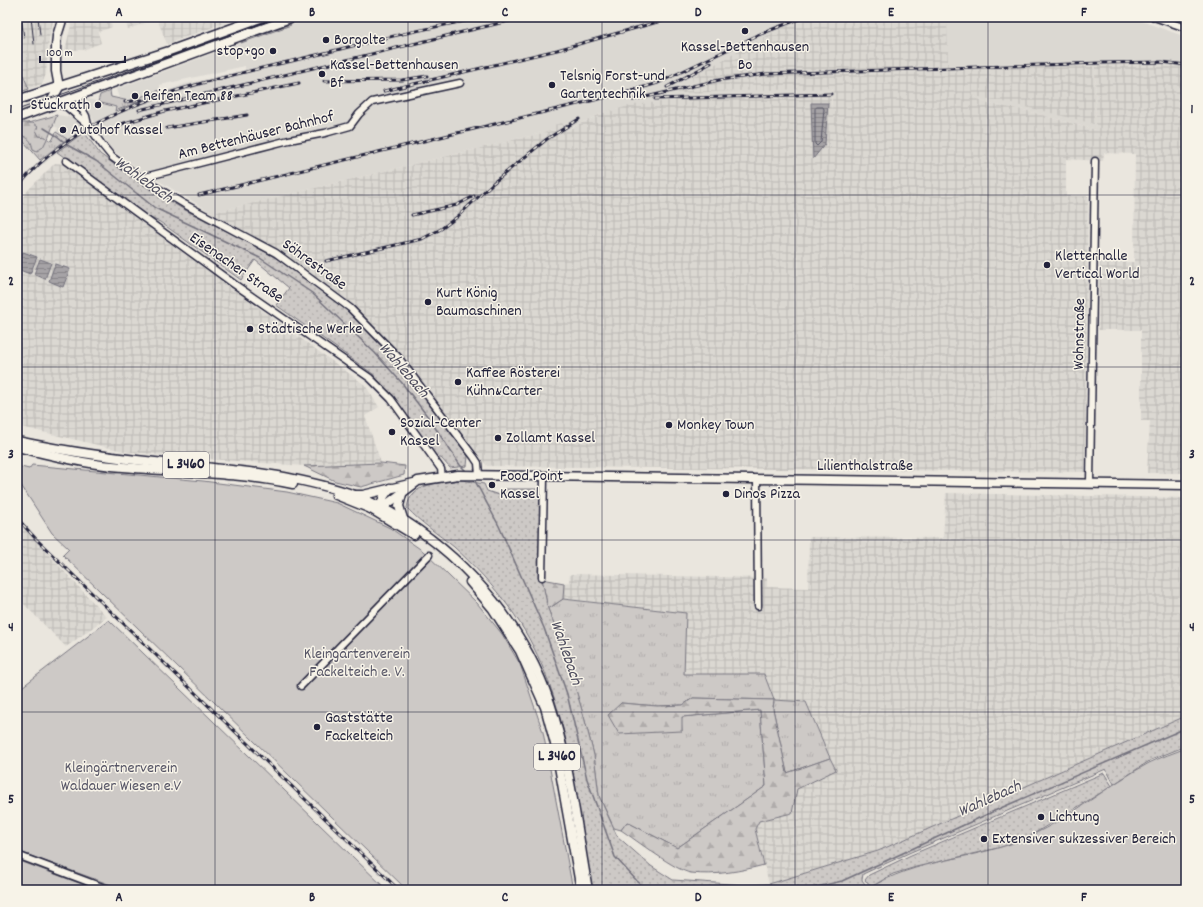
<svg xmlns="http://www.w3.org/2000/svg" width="1203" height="907" viewBox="0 0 1203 907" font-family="Dekko,sans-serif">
<defs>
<pattern id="industrial-grid" width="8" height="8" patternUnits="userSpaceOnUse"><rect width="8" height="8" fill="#dbd8d2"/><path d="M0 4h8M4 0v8" fill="none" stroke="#bcb9b5"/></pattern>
<pattern id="grass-tufts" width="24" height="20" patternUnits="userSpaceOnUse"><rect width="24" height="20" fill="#cdc9c6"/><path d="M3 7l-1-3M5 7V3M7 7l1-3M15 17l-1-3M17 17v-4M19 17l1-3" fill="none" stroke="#b0acab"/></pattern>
<pattern id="forest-firs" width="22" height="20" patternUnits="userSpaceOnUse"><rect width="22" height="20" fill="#cdc9c6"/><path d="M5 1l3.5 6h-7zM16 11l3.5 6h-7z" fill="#b0acab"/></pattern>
<pattern id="park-dots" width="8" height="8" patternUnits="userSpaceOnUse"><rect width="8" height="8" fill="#cdc9c6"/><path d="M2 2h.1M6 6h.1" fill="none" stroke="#b0acab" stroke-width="1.8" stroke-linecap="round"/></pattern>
<pattern id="water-rules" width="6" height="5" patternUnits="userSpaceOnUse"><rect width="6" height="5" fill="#a6a3a6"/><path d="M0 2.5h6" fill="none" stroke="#878488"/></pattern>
</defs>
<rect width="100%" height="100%" fill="#eae6de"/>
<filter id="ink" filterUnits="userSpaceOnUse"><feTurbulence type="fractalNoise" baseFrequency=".025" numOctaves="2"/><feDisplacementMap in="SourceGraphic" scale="8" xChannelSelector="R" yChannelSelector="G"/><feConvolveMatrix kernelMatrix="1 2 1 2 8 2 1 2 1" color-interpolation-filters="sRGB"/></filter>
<g filter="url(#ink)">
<polygon fill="#dbd8d2" points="312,17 1130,17 1186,37 1186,63 1095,65 1096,130 1024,110 988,104 953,88 833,85 831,103 624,108 603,113 566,130 555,130 212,213 136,167 111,149 97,126 63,147 44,164 40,160 67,139 56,132 58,128 54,126 57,115 70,117 78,121 83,129 95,122 84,106 85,100 88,99 116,107 115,110 185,84 245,70 245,66 160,85 160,90 129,101 119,98 116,89"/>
<g fill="url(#industrial-grid)">
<polygon points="17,17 54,17 49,39 46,74 42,84 29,89 17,60"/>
<polygon points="73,17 121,17 110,21 112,27 98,32 101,43 83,50 65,50"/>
<polygon points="124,17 241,17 167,44 157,19 128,29"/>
<polygon points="813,17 947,17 948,66 937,66 937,70 1093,66 1094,124 1039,110 970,95 988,104 1024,110 1096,130 1095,65 1186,63 1186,473 1147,473 1150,421 1141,421 1141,330 1098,330 1100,262 1134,262 1135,154 1104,153 1103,161 1066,159 1066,196 1088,196 1085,472 487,466 405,359 354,308 278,250 212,213 555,130 554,125 562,123 567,130 603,113 633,105 685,99 831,95 831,110 833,88 678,93 678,91 694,88 692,77 779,29"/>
<polygon points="55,163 65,164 179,250 365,385 379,407 365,416 381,463 304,466 168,456 123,451 17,426 17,204 30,188"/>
<polygon points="946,493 1186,498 1186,716 878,851 769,884 755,829 759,820 792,813 796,789 835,770 806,702 774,700 764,674 683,674 685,613 563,599 564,583 569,582 570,574 767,578 767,587 808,588 809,537 943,538"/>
<polygon points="17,521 107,617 66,647 17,597"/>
</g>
<g fill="url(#grass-tufts)" stroke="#787680">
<polygon points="290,24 291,25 241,43 241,42"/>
<polygon points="17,60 29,89 17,93"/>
<polygon points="160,90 162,93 115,111 116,107 98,102 100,95 110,91 111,97 129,101"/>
<polygon points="57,115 48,139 52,141 56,132 67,139 40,160 17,134 17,126"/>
<polygon points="563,599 686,613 684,674 764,674 774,700 806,702 830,758 787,773 773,709 774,700 693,698 683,705 657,706 621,703 682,731 681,717 760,710 766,786 677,848 627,822 621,830 614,828 599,796 594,755 584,717 562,643 548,609"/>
</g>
<g fill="url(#forest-firs)" stroke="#787680">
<path d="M23 123H33L38 127 36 130 39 136 46 137 47 139 43 147 37 151 33 149C30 135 26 140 17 131V125Z"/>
<polygon points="381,463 405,466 404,475 361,487 335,481 304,466"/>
<polygon points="542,579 564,583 563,599 548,609"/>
<path d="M693 698 774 700 773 709 787 773 830 758 836 770 797 789 792 813 759 821 755 829 764 865C741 871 716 876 691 873 676 871 636 840 621 830L627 822 677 848 766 786 760 710 682 717V731L619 734 608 715 621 703 657 706 683 705Z"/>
</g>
<g fill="url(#park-dots)" stroke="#787680">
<polygon points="84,132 100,154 140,183 183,209 241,238 281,261 347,310 395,358 468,456 467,466 450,468 441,458 438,458 373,374 276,305 289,288 255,260 241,280 160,222 148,217 57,152"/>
<path d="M462 480 484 484 487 491 502 496 505 489H542V579L548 609 562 643 584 717 594 755 599 796 617 836 651 866 673 880 744 885 769 884 878 851 1186 716V746L1151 760 1114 784 1106 769 911 852 863 874 862 880 868 888 865 890H591C575 794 569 689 509 607 493 586 474 565 454 547 438 534 421 523 407 508 410 482 441 483 462 480Z"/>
<polygon points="1104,773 1112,786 1030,836 1002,847 916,867 893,874 871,887 865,880 869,875 911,855"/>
</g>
<g fill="#cdc9c6" stroke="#787680">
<polygon points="32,465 203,481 287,492 337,503 390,528 423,551 477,603 502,634 520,664 543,732 573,890 407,890 63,555 69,549 52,533 17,479 17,466 29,469"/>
<polygon points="109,620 387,890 125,890 17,851 17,681 22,687"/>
<path d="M1186 748V890H867C915 857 978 861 1030 836 1073 816 1108 785 1149 763 1161 757 1174 753 1186 748Z"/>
<polygon points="17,860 98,890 17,890"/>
</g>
<g fill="url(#water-rules)" stroke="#716f7b">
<polygon points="811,103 828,103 825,144 813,159"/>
<polygon points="23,252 37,257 30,274 17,269"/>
<polygon points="40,259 51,263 45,279 34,274"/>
<polygon points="55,264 70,269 63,287 49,281"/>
</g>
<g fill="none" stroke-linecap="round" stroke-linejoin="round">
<polygon stroke="#575666" stroke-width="1" points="817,107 823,107 824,109 821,142 817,146 815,144 815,109"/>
<g stroke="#716f7b" stroke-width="1.5">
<polyline points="17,74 22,88"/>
<polyline points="44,128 57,136 69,146 96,161 155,208 260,258 312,293 375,353 402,383 428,417 460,465 467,472"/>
<polyline points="474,479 499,526 544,628 567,694 587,779 615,857 637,881 648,890"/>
<polyline points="804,890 842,881 1003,807 1186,728"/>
</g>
<defs>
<g id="minor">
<polyline points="1154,17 1186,28"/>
<polyline points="83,94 80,98 79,104 86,116 88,125 103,146 112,157 141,178 184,204 276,253 350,308 398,357 474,457 478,463 479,475"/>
<polyline points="56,104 67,107 88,125"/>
<polyline points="66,161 234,284 370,378 391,399 441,469 442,477"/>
<polyline points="141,178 289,140 325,133 350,126 359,114 372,102 460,83"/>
<polyline points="757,479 758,606"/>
<polyline points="1090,483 1095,161"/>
<polyline points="542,577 544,478"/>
<polyline points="301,686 429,555"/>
<polyline points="17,855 110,890"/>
</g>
<g id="major">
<polyline points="17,100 169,51 263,17"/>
<polyline points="48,107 59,87 56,71 56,47 57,36 63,17"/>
<polyline points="17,118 293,17"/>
<path d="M17 441C73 453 129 460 185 465 219 469 252 471 284 477 308 482 334 487 357 496 445 533 519 612 550 703 570 764 577 827 588 890"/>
<path d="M17 447C48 455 80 463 112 466 172 472 234 472 293 484"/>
<polyline points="402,494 399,506 404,522"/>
<polyline points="336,495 371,509 414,535"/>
<polyline points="355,495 363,495 414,483"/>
<polyline points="380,508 384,496 390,488"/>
<polyline points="371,509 386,505 418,481 458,475 1186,485"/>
<polyline points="470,582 493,609 520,651 545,707 555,744 581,890"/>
</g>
</defs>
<use href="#minor" stroke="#22223b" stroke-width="9"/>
<use href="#major" stroke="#22223b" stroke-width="11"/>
<use href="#minor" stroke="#f7f3e8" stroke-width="6"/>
<use href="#major" stroke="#f7f3e8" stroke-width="8"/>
<g stroke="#22223b" stroke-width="1">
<polyline points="21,17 24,38"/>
<polyline points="31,17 34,44"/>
<polyline points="38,17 40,35"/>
<polyline points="17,110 282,17"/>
</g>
<defs>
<g id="rail">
<polyline points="324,81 402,80 427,76"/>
<polyline points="667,87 711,63"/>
<polyline points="384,91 557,50 661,21 689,17"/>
<polyline points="655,99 831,94"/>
<polyline points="633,100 719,80 766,74 1101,63 1162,62 1186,65"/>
<polyline points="125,102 142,100"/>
<polyline points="139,110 525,17"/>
<polyline points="118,125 165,111 299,83"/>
<polyline points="167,128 247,115"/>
<path d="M17 188C84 103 205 82 304 58 326 53 347 47 369 42 407 32 446 25 485 17"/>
<polyline points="199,195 624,93 658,83 758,35 804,17"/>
<polyline points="412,215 457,205 474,196"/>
<polyline points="326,261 422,239 441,229 457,217 493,183 547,139 579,119"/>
<polyline points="17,518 36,539 399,890"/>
</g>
</defs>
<use href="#rail" stroke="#22223b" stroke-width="3"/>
<use href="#rail" stroke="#f7f3e8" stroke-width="1.5" stroke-dasharray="4.5" stroke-linecap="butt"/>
</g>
</g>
<path fill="none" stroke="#22223b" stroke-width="1" stroke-opacity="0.55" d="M215 17V890M408 17V890M602 17V890M795 17V890M988 17V890M17 195H1186M17 367H1186M17 540H1186M17 712H1186"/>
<g fill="#22223b" stroke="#f7f3e8" stroke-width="1.5">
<circle cx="745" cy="31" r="4"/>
<circle cx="326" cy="40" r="4"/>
<circle cx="273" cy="51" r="4"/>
<circle cx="322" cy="74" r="4"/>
<circle cx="552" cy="85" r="4"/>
<circle cx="135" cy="96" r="4"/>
<circle cx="98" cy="105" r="4"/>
<circle cx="63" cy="130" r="4"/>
<circle cx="1047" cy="265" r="4"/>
<circle cx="428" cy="302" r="4"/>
<circle cx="250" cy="329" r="4"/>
<circle cx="458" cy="382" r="4"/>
<circle cx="669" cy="425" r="4"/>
<circle cx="392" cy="432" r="4"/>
<circle cx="498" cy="438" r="4"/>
<circle cx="492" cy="485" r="4"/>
<circle cx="726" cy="494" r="4"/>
<circle cx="317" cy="727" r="4"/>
<circle cx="1041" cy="817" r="4"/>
<circle cx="984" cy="839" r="4"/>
</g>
<g text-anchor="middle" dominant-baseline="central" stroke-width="3" stroke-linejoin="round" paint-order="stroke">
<g fill="#f7f3e8" stroke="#62616f" stroke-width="1">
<rect x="163" y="452" width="46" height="26" rx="3"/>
<rect x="534" y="744" width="46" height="26" rx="3"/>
</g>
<g font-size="15" font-weight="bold" fill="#22223b">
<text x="186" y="465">L 3460</text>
<text x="557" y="757">L 3460</text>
</g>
<g font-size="16" fill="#22223b" stroke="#f7f3e8" text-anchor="start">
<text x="334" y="40">Borgolte</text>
<text x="745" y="47" text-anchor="middle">Kassel-Bettenhausen<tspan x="745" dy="18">Bo</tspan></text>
<text x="265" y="51" text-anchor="end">stop+go</text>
<text x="330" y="65">Kassel-Bettenhausen<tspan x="330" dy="18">Bf</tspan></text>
<text x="560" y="76">Telsnig Forst-und<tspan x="560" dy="18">Gartentechnik</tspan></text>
<text x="143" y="96">Reifen Team 88</text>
<text x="90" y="105" text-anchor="end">Stückrath</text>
<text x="71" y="130">Autohof Kassel</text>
<text x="1055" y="256">Kletterhalle<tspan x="1055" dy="18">Vertical World</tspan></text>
<text x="436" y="293">Kurt König<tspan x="436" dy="18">Baumaschinen</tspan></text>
<text x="258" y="329">Städtische Werke</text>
<text x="466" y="373">Kaffee Rösterei<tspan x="466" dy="18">Kühn&amp;Carter</tspan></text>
<text x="400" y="423">Sozial-Center<tspan x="400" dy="18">Kassel</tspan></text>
<text x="677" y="425">Monkey Town</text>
<text x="506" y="438">Zollamt Kassel</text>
<text x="500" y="476">Food Point<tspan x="500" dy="18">Kassel</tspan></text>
<text x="734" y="494">Dinos Pizza</text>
<text x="325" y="718">Gaststätte<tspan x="325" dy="18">Fackelteich</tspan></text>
<text x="1049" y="817">Lichtung</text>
<text x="992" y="839">Extensiver sukzessiver Bereich</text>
</g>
<g font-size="16" fill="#22223b" stroke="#f7f3e8">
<text transform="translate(256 136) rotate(-14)">Am Bettenhäuser Bahnhof</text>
<text transform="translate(314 265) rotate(36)">Söhrestraße</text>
<text transform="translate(236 268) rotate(35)">Eisenacher Straße</text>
<text transform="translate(1080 334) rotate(-89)">Wohnstraße</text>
<text x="865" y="466">Lilienthalstraße</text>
</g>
<g font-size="16" fill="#555465" stroke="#f7f3e8">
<text x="357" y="654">Kleingartenverein<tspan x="357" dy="18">Fackelteich e. V.</tspan></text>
<text x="121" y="768">Kleingärtnerverein<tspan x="121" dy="18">Waldauer Wiesen e.V</tspan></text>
</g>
<g font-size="17" font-style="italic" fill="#504f60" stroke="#f7f3e8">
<text transform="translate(143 181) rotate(36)">Wahlebach</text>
<text transform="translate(403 371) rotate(49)">Wahlebach</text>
<text transform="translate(565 653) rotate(71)">Wahlebach</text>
<text transform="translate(990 800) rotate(-24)">Wahlebach</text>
</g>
</g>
<rect width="1203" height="907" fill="none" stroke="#f7f3e8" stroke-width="44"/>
<path d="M40 56v6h85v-6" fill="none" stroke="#22223b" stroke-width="2"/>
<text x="46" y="56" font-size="12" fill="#22223b" stroke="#f7f3e8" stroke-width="3" paint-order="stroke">100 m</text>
<rect x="22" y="22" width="1159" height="863" fill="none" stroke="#22223b" stroke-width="1.5"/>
<g font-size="13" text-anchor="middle" font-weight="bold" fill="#22223b">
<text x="119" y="16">A</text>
<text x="312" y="16">B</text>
<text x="505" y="16">C</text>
<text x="698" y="16">D</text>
<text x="891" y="16">E</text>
<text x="1084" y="16">F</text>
<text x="11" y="113">1</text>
<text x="1192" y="113">1</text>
<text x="11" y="285">2</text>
<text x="1192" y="285">2</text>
<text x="11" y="458">3</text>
<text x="1192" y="458">3</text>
<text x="11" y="631">4</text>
<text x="1192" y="631">4</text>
<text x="11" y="803">5</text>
<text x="1192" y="803">5</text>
<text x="119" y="901">A</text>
<text x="312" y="901">B</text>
<text x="505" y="901">C</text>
<text x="698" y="901">D</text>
<text x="891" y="901">E</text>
<text x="1084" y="901">F</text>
</g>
</svg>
